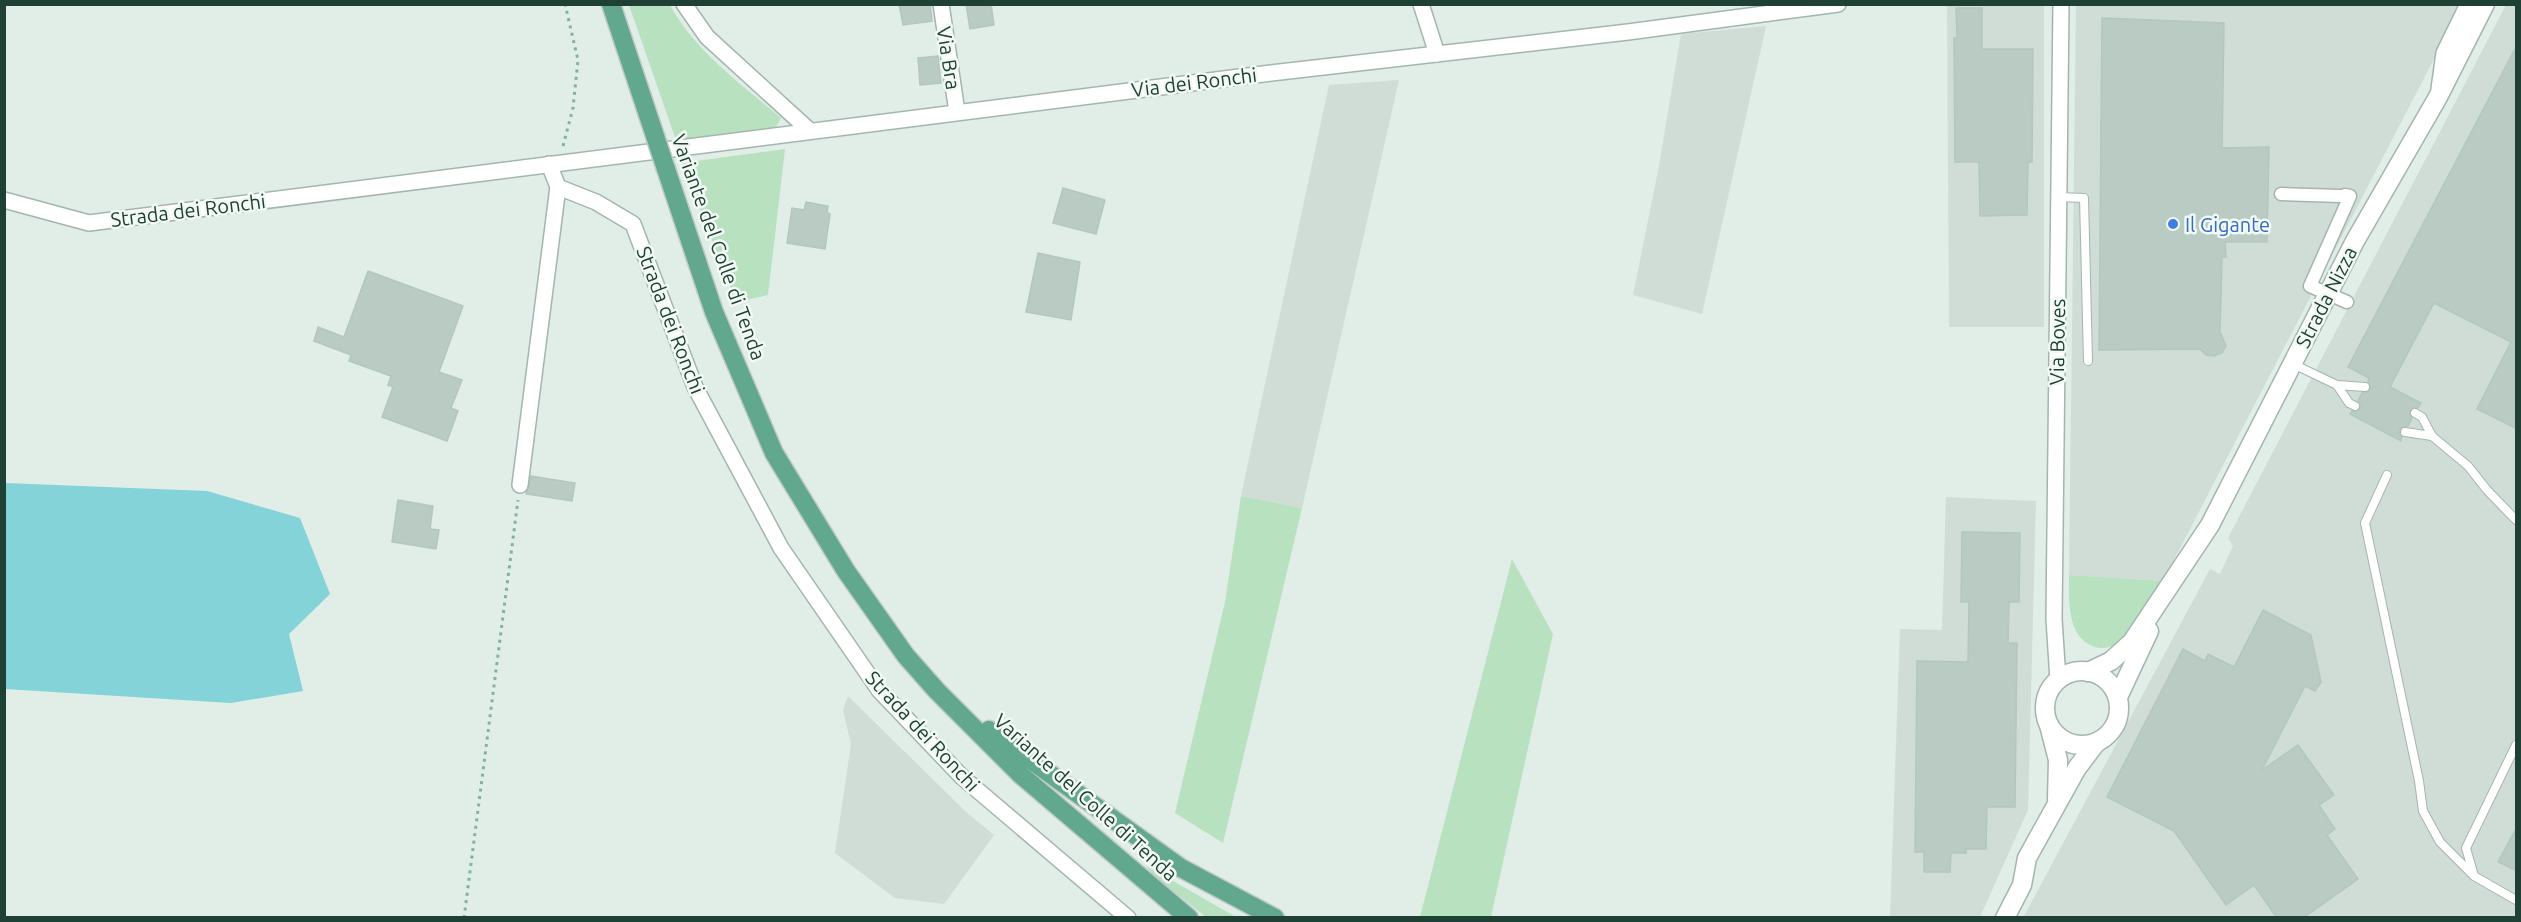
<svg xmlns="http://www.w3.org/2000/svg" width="2521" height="922" viewBox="0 0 2521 922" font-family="Ubuntu,sans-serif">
<rect width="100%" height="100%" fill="#e1ede7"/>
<g fill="#cfddd6">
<polygon points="1947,5 2044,5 2044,327 1949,327"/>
<polygon points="2076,5 2462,5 2163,581 2069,575"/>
<polygon points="2506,5 2516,5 2516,917 2023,918 2210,569 2220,574 2233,546 2228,538"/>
<polygon points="1766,26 1702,314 1633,295 1659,166 1681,34"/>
<polygon points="1399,80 1302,508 1241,496 1329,85"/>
<polygon points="1946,497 2036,501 2028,810 1980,917 1890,918 1900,629 1942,630"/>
<polygon points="848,696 966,812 994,835 944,904 895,898 835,853 851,744 843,710"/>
</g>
<g fill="#b8e1bf">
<path d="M629 5H670C695 51 741 84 781 118L774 131 677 143Z"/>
<polygon points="785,149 768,295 736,302 682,163"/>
<polygon points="1241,496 1302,508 1223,843 1175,813 1225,602"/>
<polygon points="1512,559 1553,634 1491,917 1420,917"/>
<path d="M2069 575 2163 581C2153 596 2141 624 2128 635 2119 643 2107 651 2095 647 2066 638 2069 599 2069 575Z"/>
<polygon points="1145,865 1236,917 1206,917 1156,877"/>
</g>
<polygon fill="#83d3d8" points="5,483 207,491 300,518 330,594 289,634 303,691 231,703 5,689"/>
<g fill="#b9cbc2" stroke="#b3c8bd" stroke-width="1.5">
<polygon points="899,4 930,4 932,21 903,25"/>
<polygon points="966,4 991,4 994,25 970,29"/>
<polygon points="1956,8 1982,8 1982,49 2033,49 2032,162 2028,162 2027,215 1980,216 1979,162 1955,162 1954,38 1957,38"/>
<polygon points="2102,18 2224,23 2222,148 2269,147 2267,242 2225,242 2226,257 2222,257 2220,332 2226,346 2222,353 2214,356 2206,355 2200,349 2099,350"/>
<polygon points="2517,45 2517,429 2477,409 2511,342 2434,303 2390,387 2421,403 2418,408 2413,408 2410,411 2412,418 2408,426 2400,429 2399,434 2402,437 2401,441 2350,414 2352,411 2360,409 2361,405 2358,401 2362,393 2368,392 2371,387 2368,382 2369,378 2348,367"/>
<polygon points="938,56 941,83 920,85 918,58"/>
<polygon points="1063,188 1105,200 1096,234 1053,223"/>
<polygon points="806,202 828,206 827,213 830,214 825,249 787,243 792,208 804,210"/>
<polygon points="1038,253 1080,262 1071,320 1026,312"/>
<polygon points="368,271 463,306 439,372 462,380 451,408 458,411 447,441 382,417 393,387 388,385 391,376 349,361 351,355 314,341 318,327 344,337"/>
<polygon points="531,476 575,483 572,501 526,494"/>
<polygon points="398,500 433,506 430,529 439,530 436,549 392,542"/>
<polygon points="1962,532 2020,533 2019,602 2009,602 2008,643 2017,643 2015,807 1987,807 1986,849 1966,849 1966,853 1951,853 1950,872 1924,872 1924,852 1915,852 1917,661 1968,662 1969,602 1961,602"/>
<polygon points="2263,610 2311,635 2321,682 2315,691 2305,686 2262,770 2298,745 2334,795 2319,805 2335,829 2327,835 2358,879 2303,918 2277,918 2254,885 2226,905 2174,831 2107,797 2183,649 2205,661 2208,654 2234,667"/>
<polygon points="2517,827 2517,871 2498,862"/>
</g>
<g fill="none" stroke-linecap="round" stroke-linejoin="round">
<defs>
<g id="service">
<polyline points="2058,197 2084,198 2088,361"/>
<polyline points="2293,364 2337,385 2365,387"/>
<polyline points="2337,385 2349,403 2355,406"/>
<polyline points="2415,413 2422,417 2432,436 2468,466 2487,490 2516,520"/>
<polyline points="2405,432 2432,436"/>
<polyline points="2387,475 2365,523 2419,781 2423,811 2440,842 2474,876"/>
<polyline points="2516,745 2466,848 2474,876 2516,900"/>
</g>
<g id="pedestrian">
<polyline points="2281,194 2340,196"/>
<polyline points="2345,195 2350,196 2310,286 2347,302"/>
</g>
<g id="minor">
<polyline points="684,4 707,37 810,131"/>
<polyline points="941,4 957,112"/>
<polyline points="1421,4 1437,54"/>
<polyline points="2439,89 2444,53 2468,4"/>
<polyline points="549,164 558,187 596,202 633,224 695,387 781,548 879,690 962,777 1128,918"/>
<polyline points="4,200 89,223 1271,73 1628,32 1838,4"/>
<polyline points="520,485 558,187"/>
<polyline points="2058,680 2054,619 2061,4"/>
</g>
<g id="tertiary">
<circle cx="2082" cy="708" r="37"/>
<polyline points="2088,672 2111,661 2132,642 2210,525 2355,241 2438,97 2485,4"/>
<polyline points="2118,697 2149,631"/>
<polyline points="2049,725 2058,760 2057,799"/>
<polyline points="2005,918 2022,885 2027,858 2077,768 2096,743"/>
</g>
<g id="primary">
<polyline points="611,4 655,136"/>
<polyline points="666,169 714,312 774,453 846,571 906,656 937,691 1021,775 1189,918"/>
<polyline points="989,730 1181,868 1275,918"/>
</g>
</defs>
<use href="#service" stroke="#a3b6ae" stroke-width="10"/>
<use href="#pedestrian" stroke="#a3b6ae" stroke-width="15"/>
<use href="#minor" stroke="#a3b6ae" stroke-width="18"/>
<use href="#tertiary" stroke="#a3b6ae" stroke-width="21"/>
<use href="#primary" stroke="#c0cac6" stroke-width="21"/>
<g stroke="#7eb49f" stroke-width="3" stroke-dasharray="3 4.5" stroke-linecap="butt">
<polyline points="563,146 573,108 578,60 565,4"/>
<polyline points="464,918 518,500"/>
</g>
<use href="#service" stroke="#fff" stroke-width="8"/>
<use href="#pedestrian" stroke="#fff" stroke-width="12"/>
<use href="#minor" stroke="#fff" stroke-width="15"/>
<use href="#tertiary" stroke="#fff" stroke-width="18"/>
<use href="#primary" stroke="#61a88f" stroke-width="18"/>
<defs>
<polyline id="primary-bridge" points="655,136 666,169"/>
</defs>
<use href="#primary-bridge" stroke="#c0cac6" stroke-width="21" stroke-linecap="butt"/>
<use href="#primary-bridge" stroke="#61a88f" stroke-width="18"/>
</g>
<circle fill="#3f7fe0" stroke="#f2f9f5" stroke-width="2" cx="2173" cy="224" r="6"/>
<g text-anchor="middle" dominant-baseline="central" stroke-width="5" stroke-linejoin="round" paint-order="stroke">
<g font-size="20" fill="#1f4034" stroke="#f2f9f5">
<text transform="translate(949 58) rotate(81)">Via Bra</text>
<text transform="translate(1194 82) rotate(-7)">Via dei Ronchi</text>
<text transform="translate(188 210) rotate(-7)">Strada dei Ronchi</text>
<text transform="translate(719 247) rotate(70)">Variante del Colle di Tenda</text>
<text transform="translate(2326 297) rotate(-63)">Strada Nizza</text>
<text transform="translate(671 320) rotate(69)">Strada dei Ronchi</text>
<text transform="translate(2057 342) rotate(-89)">Via Boves</text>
<text transform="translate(923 731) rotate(47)">Strada dei Ronchi</text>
<text transform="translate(1086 797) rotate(42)">Variante del Colle di Tenda</text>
</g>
<g font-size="20" fill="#366cbe" stroke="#f2f9f5" text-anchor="start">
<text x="2185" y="224">Il Gigante</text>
</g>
</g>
<rect width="2521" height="922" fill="none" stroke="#1f4034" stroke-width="12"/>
</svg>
